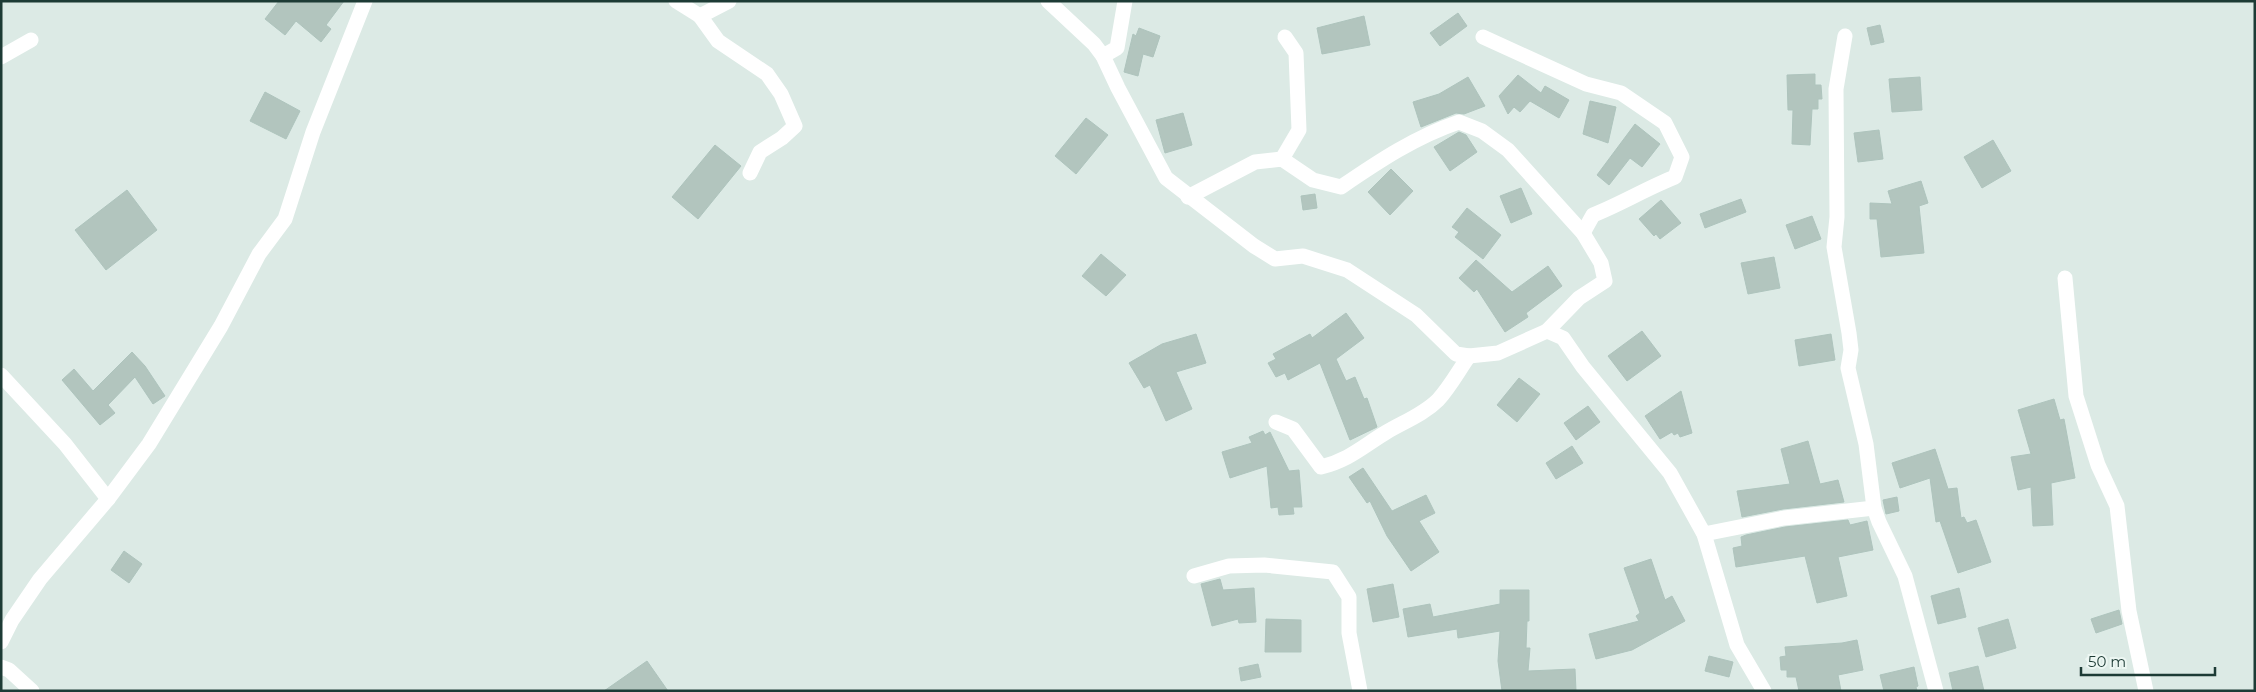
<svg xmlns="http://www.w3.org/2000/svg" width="2256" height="692" viewBox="0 0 2256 692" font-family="Montserrat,sans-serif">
<rect width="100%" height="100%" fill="#dceae5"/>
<g fill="#b2c5be" stroke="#aec4bd">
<polygon points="279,1 344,1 326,25 331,29 321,42 296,21 285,35 265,19"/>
<polygon points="1458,13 1467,26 1440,46 1430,33"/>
<polygon points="1364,16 1370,45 1322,54 1317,28"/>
<polygon points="1880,25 1884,42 1871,45 1867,28"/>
<polygon points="1139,28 1160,36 1153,57 1143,54 1138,76 1124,72 1133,34 1136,36"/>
<polygon points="1815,74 1815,85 1821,85 1822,99 1818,99 1818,109 1812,109 1810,145 1792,144 1793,110 1788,110 1787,75"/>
<polygon points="1518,75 1541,93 1545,86 1569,100 1559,118 1530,101 1520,112 1514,107 1508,114 1499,96"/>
<polygon points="1468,77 1485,106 1464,114 1456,113 1421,127 1413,102 1439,94"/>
<polygon points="1920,77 1922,110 1892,112 1889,79"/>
<polygon points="265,92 300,111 286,139 250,121"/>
<polygon points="1590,101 1616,107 1608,143 1583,134"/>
<polygon points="1183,113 1192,145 1165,153 1156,120"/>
<polygon points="1086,118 1108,135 1076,174 1055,156"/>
<polygon points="1635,124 1660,144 1642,167 1630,158 1609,185 1597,175"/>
<polygon points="1879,130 1883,159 1858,162 1854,133"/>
<polygon points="1459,132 1466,135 1477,152 1450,171 1434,147"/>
<polygon points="1993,140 2011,171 1982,188 1964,157"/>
<polygon points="715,145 741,166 698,219 672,197"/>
<polygon points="1391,169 1413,191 1390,215 1368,192"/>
<polygon points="1921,181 1928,203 1919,206 1924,253 1881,257 1877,219 1870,219 1870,203 1892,204 1888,191"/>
<polygon points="1521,188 1532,214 1511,223 1500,196"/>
<polygon points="127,190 157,230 106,270 75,230"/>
<polygon points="1315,194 1317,208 1303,210 1301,196"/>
<polygon points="1741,199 1746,212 1705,228 1700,214"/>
<polygon points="1661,200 1681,223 1660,239 1656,234 1654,236 1639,219"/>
<polygon points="1467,208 1501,235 1483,259 1455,237 1459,232 1452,227"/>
<polygon points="1812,216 1821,239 1795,249 1786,225"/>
<polygon points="1101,254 1126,275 1106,296 1082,276"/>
<polygon points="1774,257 1780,288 1748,294 1741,263"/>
<polygon points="1476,260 1512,292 1548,266 1562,286 1526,313 1528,317 1505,332 1477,289 1474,292 1459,278"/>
<polygon points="1346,313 1364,338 1336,359 1346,381 1355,377 1364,399 1367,398 1377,427 1350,440 1320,363 1288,380 1285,373 1276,377 1268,363 1276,359 1273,354 1310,334 1312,338"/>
<polygon points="1642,331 1661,356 1627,381 1608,356"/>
<polygon points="1196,334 1206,363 1176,372 1192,409 1166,421 1150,385 1144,388 1129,363 1162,344"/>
<polygon points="1831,334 1835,360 1799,366 1795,340"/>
<polygon points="132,352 145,366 165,396 153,404 135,377 108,405 115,413 100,425 62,380 74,369 93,391"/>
<polygon points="1519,378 1540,394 1517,422 1497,405"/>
<polygon points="1681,391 1692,433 1680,437 1678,433 1674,435 1672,432 1660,439 1645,416"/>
<polygon points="2054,399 2060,420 2064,419 2075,478 2051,483 2053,525 2033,526 2031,487 2018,490 2011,457 2031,454 2018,410"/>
<polygon points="1588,406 1600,422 1576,440 1564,423"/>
<polygon points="1263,431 1265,435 1270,432 1289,471 1299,470 1302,507 1293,507 1294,514 1279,515 1278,507 1271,508 1267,466 1230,478 1222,452 1252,443 1249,437"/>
<polygon points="1808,441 1820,484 1838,480 1844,502 1783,509 1742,517 1737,491 1790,484 1781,449"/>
<polygon points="1572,446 1583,463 1556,479 1546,463"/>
<polygon points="1935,449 1948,489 1957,488 1961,518 1964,517 1967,523 1976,520 1991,562 1958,573 1940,521 1936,522 1930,478 1900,488 1892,463"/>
<polygon points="1363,468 1392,511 1426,495 1435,513 1419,521 1439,552 1411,571 1387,536 1370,501 1367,503 1349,477"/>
<polygon points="1897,497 1899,511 1886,514 1883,500"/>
<polygon points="1848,520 1850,525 1867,521 1873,550 1838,557 1847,596 1817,603 1805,556 1736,567 1733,548 1742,546 1741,537 1746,535 1785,527"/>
<polygon points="124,551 142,564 129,583 111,570"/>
<polygon points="1651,559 1665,600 1672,596 1685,621 1632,650 1596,659 1589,634 1639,621 1636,616 1640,613 1624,568"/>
<polygon points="1220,579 1223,590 1254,588 1256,622 1239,623 1238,619 1212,626 1201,584"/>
<polygon points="1393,584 1399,617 1373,622 1367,589"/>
<polygon points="1959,588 1966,617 1938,624 1931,596"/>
<polygon points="1500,590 1529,590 1529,621 1527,621 1526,648 1530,648 1528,671 1575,669 1576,691 1502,691 1498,661 1500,631 1458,638 1457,629 1408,637 1403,609 1430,604 1433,617 1500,604"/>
<polygon points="2119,610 2122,624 2096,633 2091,619"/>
<polygon points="1266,619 1301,620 1301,652 1265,652"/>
<polygon points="2008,619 2016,648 1986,657 1978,628"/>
<polygon points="1857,640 1863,670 1838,675 1841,691 1799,691 1796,677 1787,677 1787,670 1781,670 1780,657 1786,656 1785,647 1842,643"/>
<polygon points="1709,656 1733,662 1729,677 1705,671"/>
<polygon points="647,661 668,691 604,691"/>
<polygon points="1258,664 1261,677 1241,681 1239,668"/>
<polygon points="1978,666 1984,691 1953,691 1949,673"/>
<polygon points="1914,667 1918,686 1916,687 1917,691 1884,691 1880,675"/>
</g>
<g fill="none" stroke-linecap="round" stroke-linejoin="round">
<g stroke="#fff" stroke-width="15">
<polyline points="676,1 700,16"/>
<polyline points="729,1 700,16 718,41 767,74 781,94 795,126 782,138 760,152 750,173"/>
<polyline points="1048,1 1094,44 1103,56 1118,88 1166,178 1254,246 1275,259 1303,256 1347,270 1416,315 1456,354 1469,356 1498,353 1547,331 1563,338 1583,367 1670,473 1704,534 1737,645 1764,691"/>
<polyline points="1845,36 1836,89 1837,217 1834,247 1849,333 1851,350 1848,368 1866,444 1874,508 1879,522 1905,576 1936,691"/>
<path d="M1483 37 1586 84 1621 93 1665 123 1682 157 1675 177C1647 188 1621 204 1593 215L1583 233"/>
<polyline points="1103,56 1117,48 1125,1"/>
<polyline points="1,57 31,40"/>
<polyline points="1282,159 1299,130 1296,53 1285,37"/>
<path d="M1188 197 1255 162 1282 159 1313 180 1341 187C1379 161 1415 137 1459 122L1482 131 1508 150 1583 233 1601 263 1605 281 1579 298 1547 331"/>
<polyline points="2065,278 2076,396 2098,465 2117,506 2129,611 2146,691"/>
<polyline points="1,375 65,444 108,499"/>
<path d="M1276 422 1293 429 1321 467C1349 460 1362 447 1385 433 1403 422 1423 415 1438 400 1450 387 1459 370 1469 356"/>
<polyline points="1704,534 1784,518 1874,508"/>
<polyline points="1194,576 1229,566 1264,565 1333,572 1349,597 1349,633 1360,691"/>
<polyline points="1,642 12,620 40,579 108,499 149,444 221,326 259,254 285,219 313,132 365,1"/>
<polyline points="1,667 9,670 32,691"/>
</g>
</g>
<rect width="2256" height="692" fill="none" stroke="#1d3b35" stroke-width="5"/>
<path d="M2081 667v8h134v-8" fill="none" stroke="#1d3b35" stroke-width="2.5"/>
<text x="2088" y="667" font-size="15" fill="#1d3b35" stroke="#edf7f3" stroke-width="4" paint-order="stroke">50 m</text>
</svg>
